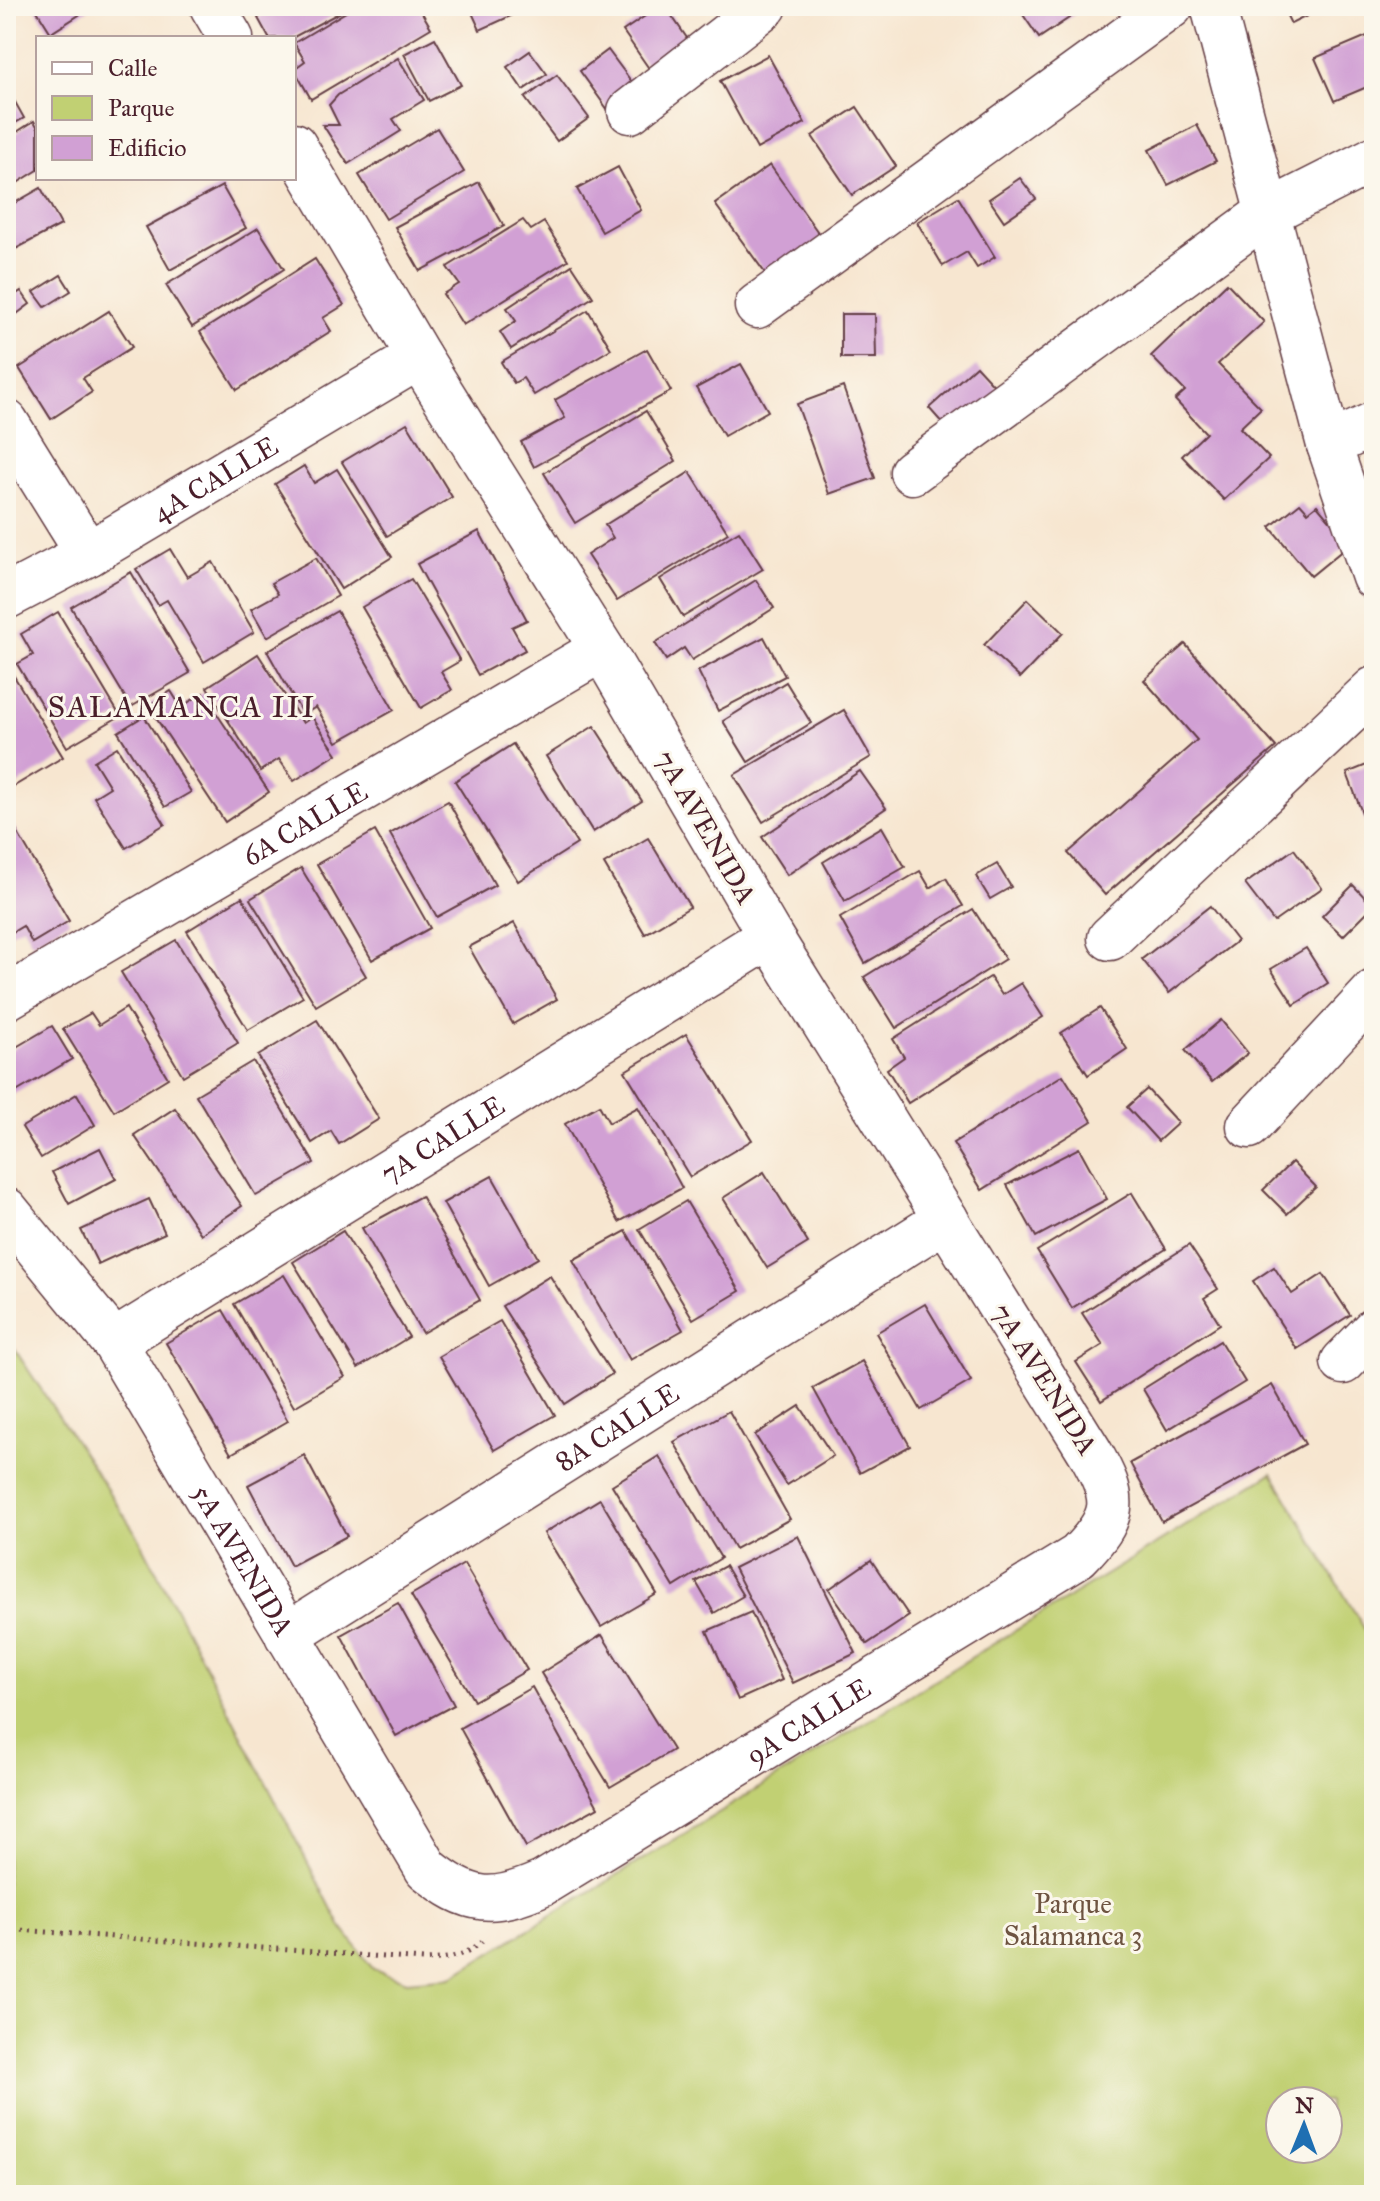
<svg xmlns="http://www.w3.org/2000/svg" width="1380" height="2201" viewBox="0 0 1380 2201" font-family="'IM FELL Great Primer',serif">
<rect width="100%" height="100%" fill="#fbf7ec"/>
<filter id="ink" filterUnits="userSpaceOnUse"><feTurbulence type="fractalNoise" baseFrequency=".0125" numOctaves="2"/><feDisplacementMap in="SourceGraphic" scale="16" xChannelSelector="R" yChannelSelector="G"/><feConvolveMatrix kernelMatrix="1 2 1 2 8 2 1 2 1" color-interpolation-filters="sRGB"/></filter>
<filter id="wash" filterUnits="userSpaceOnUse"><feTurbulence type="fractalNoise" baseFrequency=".006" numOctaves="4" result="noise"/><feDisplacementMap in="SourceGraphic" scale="32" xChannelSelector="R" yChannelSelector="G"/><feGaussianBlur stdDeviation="1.8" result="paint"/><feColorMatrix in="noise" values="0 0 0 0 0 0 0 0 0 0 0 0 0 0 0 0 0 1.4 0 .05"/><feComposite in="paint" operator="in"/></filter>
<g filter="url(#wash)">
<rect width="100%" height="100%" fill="#f7e6d0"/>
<path fill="#c1d073" stroke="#86784f" stroke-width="2" fill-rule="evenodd" d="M6 1336 139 1538 340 1925 373 1969 407 1981 451 1977 1272 1473 1374 1645V2195H6ZM1280 2101H1328V2149H1280Z"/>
<g id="blocks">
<g fill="#d1a0d4">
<polygon points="34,6 93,6 51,33"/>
<polygon points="276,6 352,6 292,38 269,38 258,18"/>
<polygon points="356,6 418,6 431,28 311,99 294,69 305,61 294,43"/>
<polygon points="469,6 511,6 515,14 480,30"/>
<polygon points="660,6 665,6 691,44 650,70 623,31"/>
<polygon points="1017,6 1087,6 1039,38"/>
<polygon points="1282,6 1327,6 1291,24"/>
<polygon points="1374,33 1374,84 1334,101 1315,58"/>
<polygon points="435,38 461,85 429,101 404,54"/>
<polygon points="608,50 637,89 608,110 580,71"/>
<polygon points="530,51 547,74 523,90 507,67"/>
<polygon points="768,55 805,123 757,149 720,81"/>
<polygon points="398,58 424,100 393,119 401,131 348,164 323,125 339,125 329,105 338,95"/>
<polygon points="557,75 589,118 557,141 525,98"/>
<polygon points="6,86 24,118 6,128"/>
<polygon points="857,107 896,166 852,195 812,136"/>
<polygon points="34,121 38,128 38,170 6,190 6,139"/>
<polygon points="1197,125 1216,161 1168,185 1149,150"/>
<polygon points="437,128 464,172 386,219 359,175"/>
<polygon points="770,165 822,238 768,277 715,204"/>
<polygon points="618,167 641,210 602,232 577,189"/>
<polygon points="1020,178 1036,199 1004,221 989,199"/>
<polygon points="479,182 504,226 420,271 395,227"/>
<polygon points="222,186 246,228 170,270 146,227"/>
<polygon points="41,188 61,225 6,254 6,208"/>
<polygon points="958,197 995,257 977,268 967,252 943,266 917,222"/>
<polygon points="523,220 531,230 544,222 568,260 463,325 443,294 459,284 447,267"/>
<polygon points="258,228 284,269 192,327 166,285"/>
<polygon points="315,259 344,305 323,318 331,331 237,390 200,332"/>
<polygon points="572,265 593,297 511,349 500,332 516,321 507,308"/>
<polygon points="61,275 71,291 45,307 34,292"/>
<polygon points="1227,283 1264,322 1218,364 1261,408 1240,428 1269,458 1224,500 1182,456 1206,433 1175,400 1185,391 1151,356"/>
<polygon points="21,291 30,304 6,322 6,301"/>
<polygon points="588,310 611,349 534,395 523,378 514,383 501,362"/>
<polygon points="109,311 132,347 83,378 92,392 51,419 19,368"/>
<polygon points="841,314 875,314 876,358 841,358"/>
<polygon points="647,349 671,391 534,467 521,442 565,418 555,400"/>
<polygon points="741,364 768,411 724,436 696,388"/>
<polygon points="976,366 1000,392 952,434 929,408"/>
<polygon points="843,387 875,478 829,494 797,404"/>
<polygon points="646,411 676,461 575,523 544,473"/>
<polygon points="407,423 452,497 387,536 342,462"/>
<polygon points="304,466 314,483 337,469 392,557 341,589 275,484"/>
<polygon points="690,472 728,533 617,601 587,555 613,538 605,525"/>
<polygon points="1300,503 1308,512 1317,505 1350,544 1311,576 1270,527"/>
<polygon points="479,531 527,620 512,627 525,650 478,675 417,564"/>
<polygon points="739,531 763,569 683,617 660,579"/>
<polygon points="170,549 187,577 213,562 254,632 204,662 167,600 158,605 136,569"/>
<polygon points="316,558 338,596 267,637 251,609 278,594 271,583"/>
<polygon points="131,572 190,673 131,707 71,607"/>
<polygon points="411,579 460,661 441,672 452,690 421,708 362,607"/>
<polygon points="756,580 774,608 692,660 684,648 666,660 655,643"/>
<polygon points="1028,599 1063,633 1020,678 984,645"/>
<polygon points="337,611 394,710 337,742 316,707 303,715 267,651"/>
<polygon points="58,612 120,716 67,747 17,664 33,655 21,634"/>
<polygon points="764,637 785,676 718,711 698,671"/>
<polygon points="1185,644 1276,747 1105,895 1068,853 1197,740 1144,680"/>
<polygon points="258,654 303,723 312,717 337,754 294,781 279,759 260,771 207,687"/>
<polygon points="6,663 63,757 6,791"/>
<polygon points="786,682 811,723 748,762 723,721"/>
<polygon points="171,691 181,707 203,693 269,792 225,822 148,706"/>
<polygon points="844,710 871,757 763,822 734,775"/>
<polygon points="144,716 191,792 165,807 118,732"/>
<polygon points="594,726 642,801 593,832 546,756"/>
<polygon points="513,744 577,844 518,881 455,781"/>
<polygon points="117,747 165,824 126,848 94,797 110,787 94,761"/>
<polygon points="1374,762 1374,833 1370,834 1347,773"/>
<polygon points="860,771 886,808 787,875 762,837"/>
<polygon points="448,801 495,885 437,917 390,834"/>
<polygon points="6,813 69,921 32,943 23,926 6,936"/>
<polygon points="882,827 905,867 845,901 823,862"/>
<polygon points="375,831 430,928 372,960 317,864"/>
<polygon points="648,838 690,907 645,934 604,864"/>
<polygon points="1294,849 1322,888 1274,922 1245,884"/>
<polygon points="997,864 1011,887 990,899 976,876"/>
<polygon points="301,868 366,976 316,1006 250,899"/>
<polygon points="920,871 930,888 946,878 963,906 865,963 840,918"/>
<polygon points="1353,885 1373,906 1343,936 1322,916"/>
<polygon points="242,897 303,997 248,1030 187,931"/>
<polygon points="1210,906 1237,941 1169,993 1142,959"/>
<polygon points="973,909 1005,959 896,1028 864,977"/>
<polygon points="514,923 557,999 513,1024 469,947"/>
<polygon points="176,940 238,1043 183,1076 121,972"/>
<polygon points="1306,948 1328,983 1294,1005 1271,969"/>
<polygon points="990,977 1002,995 1021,983 1043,1017 908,1103 887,1069 904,1057 893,1039"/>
<polygon points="126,1008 168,1078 114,1111 63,1029 91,1013 99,1025"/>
<polygon points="1100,1008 1127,1049 1088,1075 1061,1033"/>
<polygon points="317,1020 379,1119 339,1144 331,1131 312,1143 258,1056"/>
<polygon points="1221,1020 1248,1053 1212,1082 1185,1050"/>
<polygon points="52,1026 72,1059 6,1098 6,1053"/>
<polygon points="686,1034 752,1140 690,1177 625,1071"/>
<polygon points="253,1061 314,1163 256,1196 196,1095"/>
<polygon points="1063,1075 1092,1121 982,1190 953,1143"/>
<polygon points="1147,1089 1178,1123 1158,1141 1127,1107"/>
<polygon points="77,1094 95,1125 41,1158 22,1127"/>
<polygon points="599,1105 609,1123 638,1107 682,1188 619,1222 565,1124"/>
<polygon points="175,1108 242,1206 201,1234 134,1135"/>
<polygon points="100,1148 116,1179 69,1204 52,1172"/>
<polygon points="1079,1148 1107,1199 1036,1237 1007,1185"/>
<polygon points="1292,1162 1316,1187 1287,1214 1263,1190"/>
<polygon points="764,1172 808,1243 767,1268 723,1198"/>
<polygon points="492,1176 538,1258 489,1286 443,1203"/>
<polygon points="1132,1193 1166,1249 1072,1308 1037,1251"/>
<polygon points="421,1196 480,1300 422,1333 362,1228"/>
<polygon points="149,1199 165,1233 98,1264 81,1230"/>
<polygon points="686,1201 740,1291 693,1319 639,1229"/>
<polygon points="343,1231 409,1337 358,1368 293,1262"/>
<polygon points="626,1231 683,1330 630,1360 573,1260"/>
<polygon points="1189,1245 1218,1289 1204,1298 1220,1324 1101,1401 1076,1362 1103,1345 1082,1313"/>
<polygon points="1274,1267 1292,1294 1323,1274 1350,1315 1297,1349 1253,1281"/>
<polygon points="284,1275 345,1377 294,1407 234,1304"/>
<polygon points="550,1276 612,1374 565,1404 502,1306"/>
<polygon points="925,1304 971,1381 921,1410 876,1333"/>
<polygon points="223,1310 288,1421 231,1454 166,1343"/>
<polygon points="500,1321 555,1415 494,1450 439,1356"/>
<polygon points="1220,1341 1245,1382 1167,1430 1143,1389"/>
<polygon points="862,1361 910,1446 860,1473 813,1388"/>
<polygon points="1272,1385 1305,1444 1162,1522 1130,1463"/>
<polygon points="800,1406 833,1456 787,1485 755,1435"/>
<polygon points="729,1411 790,1519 735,1549 674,1442"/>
<polygon points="304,1455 347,1536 291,1566 248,1485"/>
<polygon points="659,1456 721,1558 674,1587 612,1485"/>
<polygon points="600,1499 657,1594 601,1627 544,1533"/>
<polygon points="798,1536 856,1653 793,1683 734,1568"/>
<polygon points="871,1560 909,1616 867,1644 829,1589"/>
<polygon points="464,1564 527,1670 474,1701 411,1595"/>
<polygon points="725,1566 743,1596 714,1613 696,1582"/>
<polygon points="398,1603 454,1705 396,1736 341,1635"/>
<polygon points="751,1612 782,1680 738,1700 707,1631"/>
<polygon points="602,1635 673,1750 610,1787 541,1673"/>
<polygon points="532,1687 598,1807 526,1847 460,1728"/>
</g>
</g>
</g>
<g filter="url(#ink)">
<use href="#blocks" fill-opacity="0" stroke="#643d44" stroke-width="2"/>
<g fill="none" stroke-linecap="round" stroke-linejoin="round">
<defs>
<g id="minor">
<polyline points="212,6 231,38"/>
<polyline points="1213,6 1329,445 1374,577"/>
<polyline points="630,111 765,6"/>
<polyline points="757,306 1171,6"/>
<polyline points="6,422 88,554"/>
<polyline points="1329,445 1374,424"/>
<polyline points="912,472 1267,213 1374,159"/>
<path id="s1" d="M6 597 88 554 419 357"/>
<polyline points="1110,938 1374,689"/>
<path id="s2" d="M6 998 602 649"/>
<polyline points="1249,1126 1374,992"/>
<path id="s3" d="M6 1210 114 1342 427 1869C470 1904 493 1905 543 1883L1078 1556C1117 1516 1118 1500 1090 1452L770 936 602 649 419 357 294 145"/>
<path id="s4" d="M114 1342 770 936"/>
<polyline points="1343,1362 1374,1330"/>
<path id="s5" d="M287 1635 946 1219"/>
</g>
</defs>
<use href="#minor" stroke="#643d44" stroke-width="47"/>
<path stroke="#643d44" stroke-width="5" stroke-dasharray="2 6" stroke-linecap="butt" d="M6 1929 424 1960C446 1959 466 1957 482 1941"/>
<use href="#minor" stroke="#fff" stroke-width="44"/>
</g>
</g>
<g text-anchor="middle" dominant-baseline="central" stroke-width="6" stroke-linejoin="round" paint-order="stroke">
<g font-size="28" fill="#4a1f2b" stroke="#fbf7ec">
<text stroke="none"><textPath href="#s1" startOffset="240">4A CALLE</textPath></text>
<text stroke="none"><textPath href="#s2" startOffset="346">6A CALLE</textPath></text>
<text transform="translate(706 827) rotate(60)">7A AVENIDA</text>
<text stroke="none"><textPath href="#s4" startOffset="386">7A CALLE</textPath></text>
<text transform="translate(1045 1379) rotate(58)">7A AVENIDA</text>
<text stroke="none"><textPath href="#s5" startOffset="390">8A CALLE</textPath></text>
<text stroke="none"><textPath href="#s3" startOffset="424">5A AVENIDA</textPath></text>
<text stroke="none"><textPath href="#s3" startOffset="1220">9A CALLE</textPath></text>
</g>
<g font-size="28" fill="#6e5441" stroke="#fbf7ec">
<text x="1073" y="1903">Parque<tspan x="1073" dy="32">Salamanca 3</tspan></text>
</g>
<g font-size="30" letter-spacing="2" fill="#4a1f2b" stroke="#fbf7ec">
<text x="182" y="707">SALAMANCA III</text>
</g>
</g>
<rect width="1380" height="2201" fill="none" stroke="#fbf7ec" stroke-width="32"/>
<rect x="36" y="36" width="260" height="144" fill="#fbf7ec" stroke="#b4a19f" stroke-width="2"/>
<rect x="52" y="62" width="40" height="12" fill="#ffffff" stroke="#b4a19f" stroke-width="2"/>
<text x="108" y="76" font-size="24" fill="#4a1f2b">Calle</text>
<rect x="52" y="96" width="40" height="24" fill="#c1d073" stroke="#b4a19f" stroke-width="2"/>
<text x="108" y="116" font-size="24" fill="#4a1f2b">Parque</text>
<rect x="52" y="136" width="40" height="24" fill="#d1a0d4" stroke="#b4a19f" stroke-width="2"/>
<text x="108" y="156" font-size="24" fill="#4a1f2b">Edificio</text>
<g transform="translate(1304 2125) rotate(1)"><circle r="38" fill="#fbf7ec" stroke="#b4a19f" stroke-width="2"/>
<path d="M0-6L14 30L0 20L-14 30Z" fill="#1f6fb2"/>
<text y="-12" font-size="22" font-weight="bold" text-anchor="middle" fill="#4a1f2b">N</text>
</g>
</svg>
